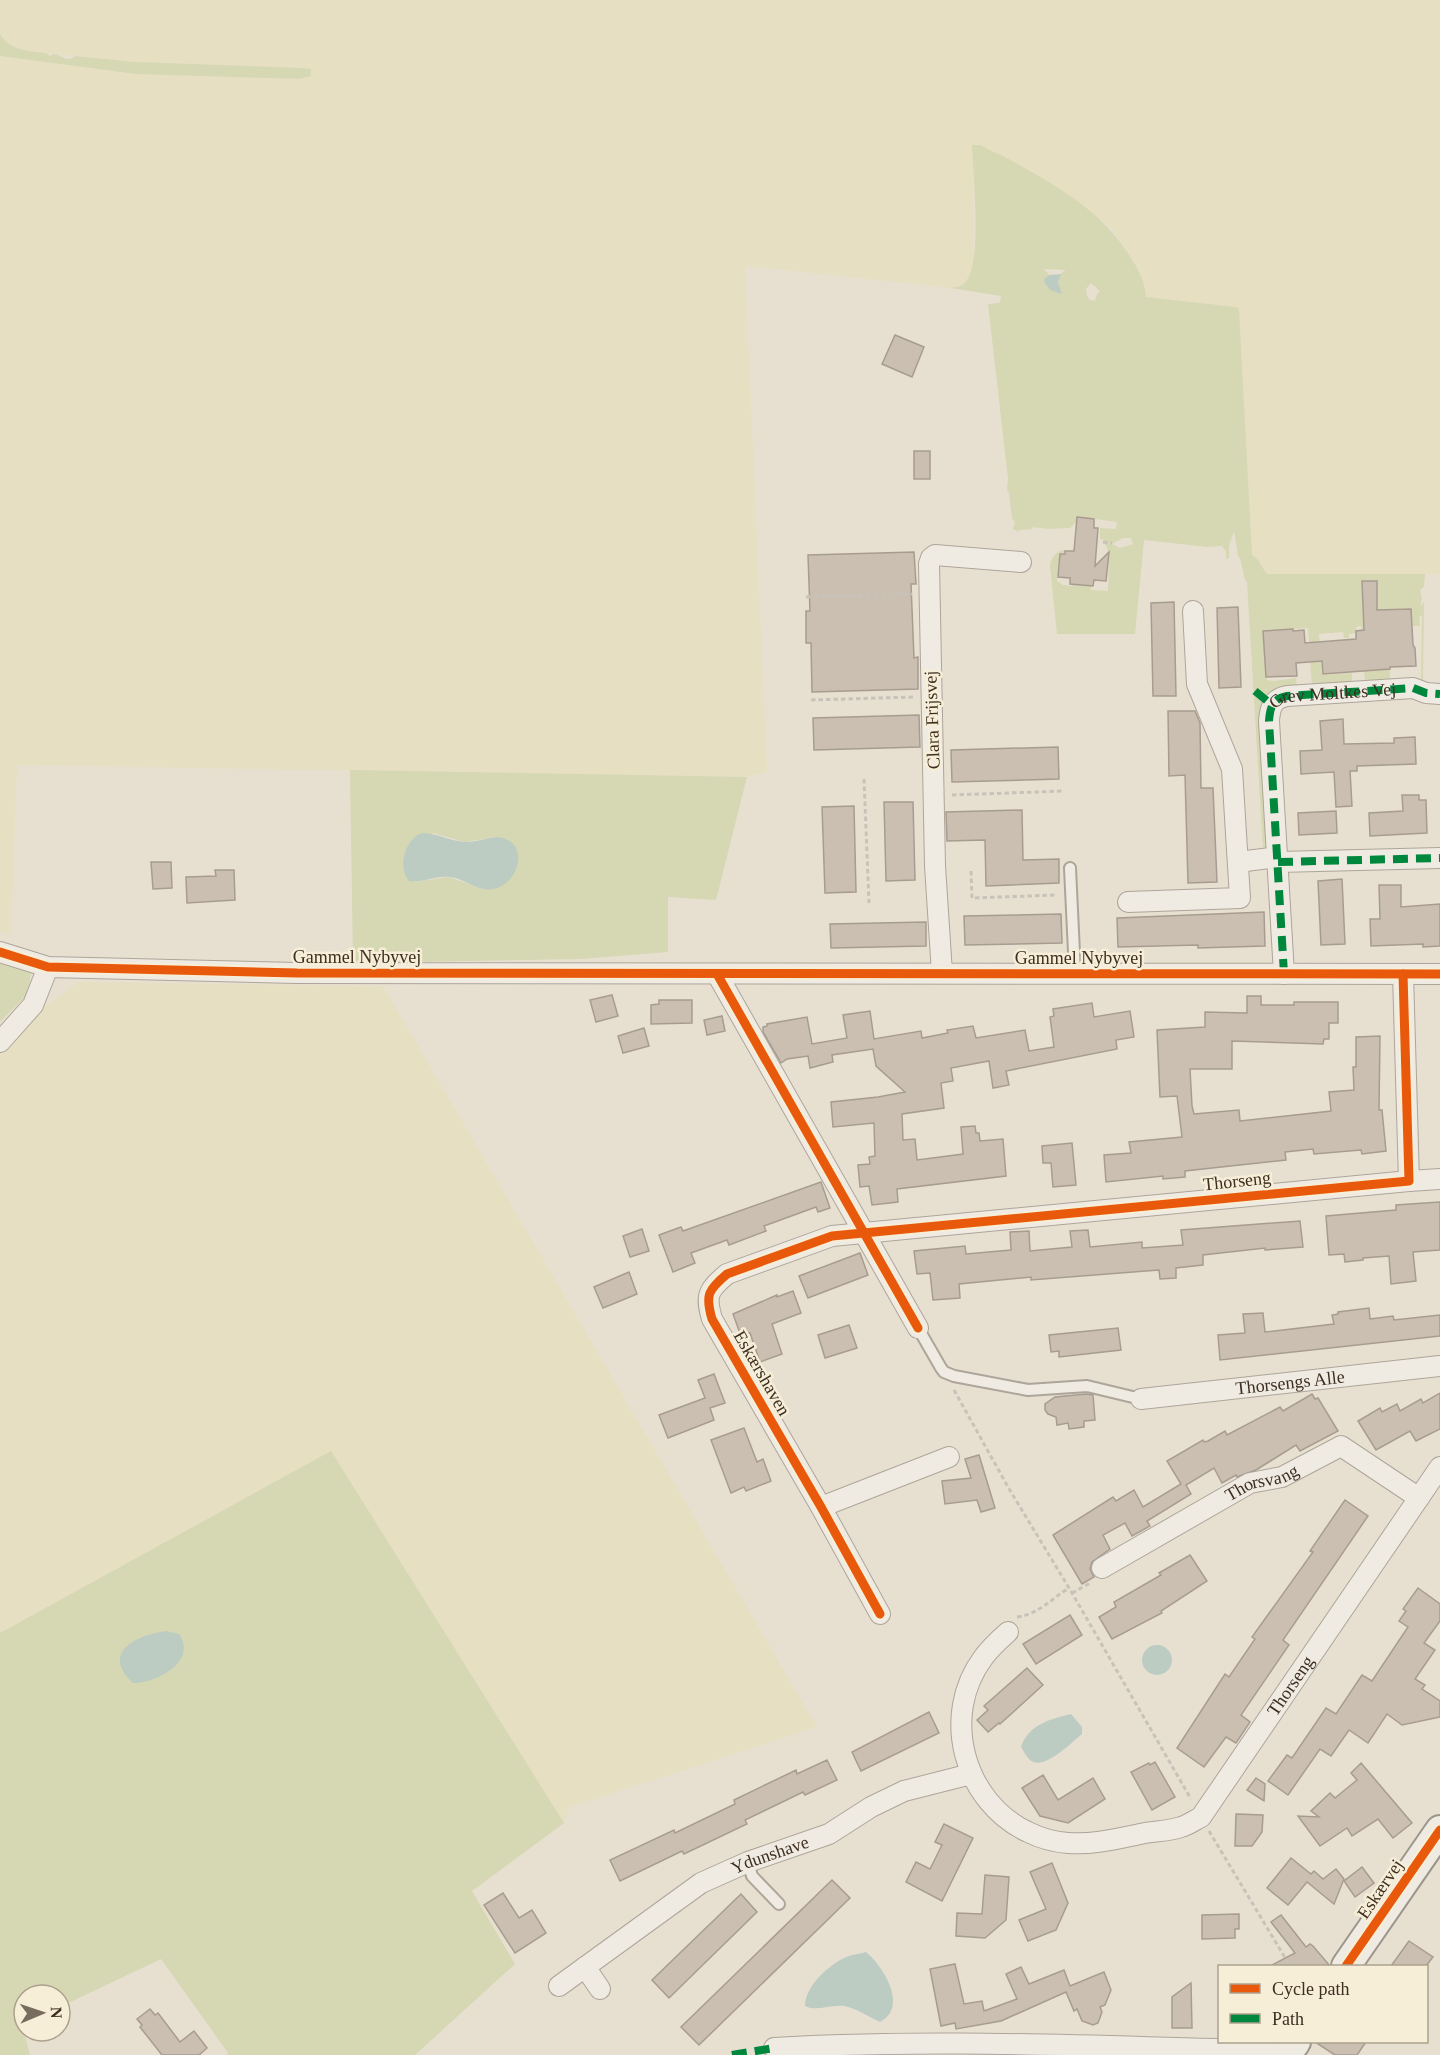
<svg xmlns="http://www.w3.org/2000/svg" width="1440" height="2055" viewBox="0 0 1440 2055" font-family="'Times New Roman',serif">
<rect width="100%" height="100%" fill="#e7e0d1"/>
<g fill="#e6dfc2">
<polygon points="0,0 1440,0 1440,574 1266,574 1262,570 1259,561 1252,555 1239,309 1235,307 1146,297 1145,287 1136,266 1115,233 1103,221 1032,173 998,154 973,145 974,260 969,279 961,286 951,288 745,266 767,771 747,777 17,765 11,935 0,931 0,56 136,74 300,79 311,76 311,70 135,62 20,50 6,42 0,34"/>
<polygon points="78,982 383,986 817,1727 570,1807 564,1823 331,1451 0,1633 0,1052 33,1015"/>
</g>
<g fill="#d6d7b3" fill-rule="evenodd">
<path d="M0 34C10 51 29 51 46 53L50 56 54 54C61 55 68 63 75 56L135 62 302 68 311 69V76L299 79 136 74 0 56Z"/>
<path d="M972 145H980C987 149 994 152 1001 155 1049 181 1103 210 1131 258 1139 270 1145 282 1146 297L1236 307 1239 309 1252 555C1260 559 1261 567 1267 574H1425L1424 587 1420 590 1422 598 1420 606 1424 602 1423 683 1421 679 1422 615 1419 617 1420 626H1412L1411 615H1404V609L1374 610 1363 581 1390 669V682L1365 683 1361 626 1356 627 1357 633 1349 634V638H1344L1343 632 1319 634 1322 675 1352 673V684L1312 687 1308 628 1263 631 1267 680 1274 681 1296 678 1297 688 1277 691 1268 848 1263 850 1247 582 1245 580 1240 558 1238 556 1234 531 1229 546V558L1226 559V551L1222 546 1208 547 1144 540 1135 634H1057L1050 566C1051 558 1055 551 1065 550L1064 553H1060L1057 581 1063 585 1072 586V584L1091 585V590L1108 591 1109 553 1103 539H1100V528L1116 529 1117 522 1089 518 1075 523 1070 528 1048 529 1033 527 1032 529 1019 530V532L1013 529 1015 522 1012 519 1009 493 1007 490 1008 479 988 304 1000 303 1001 296 951 288C958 287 963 286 967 280 982 259 973 174 972 145ZM1043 269 1066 270C1056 275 1057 284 1062 293L1045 278 1050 275ZM1091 283 1100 291 1097 294 1095 301 1090 300 1087 296 1086 289ZM1123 538H1131L1133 544 1120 548 1112 544Z"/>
<path d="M350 770 747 777 716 900 668 897V952L581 959 353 963ZM433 833 465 842 495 837 483 889 449 877 415 882Z"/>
<polygon points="0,958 32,969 27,995 0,1022"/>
<polygon points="331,1451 564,1823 472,1891 515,1964 415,2055 226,2055 228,2053 161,1959 60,2007 60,1995 24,1995 24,2023 22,2025 30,2055 0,2055 0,1633"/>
</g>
<g fill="#bcccc2">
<polygon points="1061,274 1058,282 1062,294 1050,290 1044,282 1045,278 1050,275"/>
<path d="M422 833C437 833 452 842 467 842 479 842 492 835 503 838 529 846 519 883 494 889 477 892 466 879 450 877 437 875 423 883 409 881 397 867 405 839 422 833Z"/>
<path d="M166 1631 179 1634C198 1662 156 1683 133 1683 100 1653 136 1635 166 1631Z"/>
<circle cx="1157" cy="1660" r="15"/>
<path d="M1071 1714 1082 1727V1734C1071 1743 1042 1773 1029 1759 1026 1756 1023 1750 1021 1747 1028 1725 1050 1719 1071 1714Z"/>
<path d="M866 1952C883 1966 909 2007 880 2022 869 2017 856 2008 844 2006 831 2004 816 2012 805 2006 805 1987 826 1968 842 1959 849 1955 859 1954 866 1952Z"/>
</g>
<g fill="#cbbfb2" stroke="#a89c90" stroke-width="1.5">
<polygon points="895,335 924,347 912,377 882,364"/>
<rect x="914" y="451" width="16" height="28"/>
<polygon points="1077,517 1094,519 1094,528 1098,528 1095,566 1109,552 1106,581 1094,580 1093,586 1070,584 1070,578 1058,577 1060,554 1065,554 1065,551 1074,551"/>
<polygon points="914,552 916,584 911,584 914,658 918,657 918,689 812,692 811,643 806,643 806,611 810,611 808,555"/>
<polygon points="1362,581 1377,581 1377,610 1411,609 1413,645 1415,648 1416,666 1390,667 1390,669 1323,674 1322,661 1296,663 1297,676 1266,677 1263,631 1293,629 1293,631 1304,630 1305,643 1356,639 1356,631 1364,630"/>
<polygon points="1174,602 1176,696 1153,696 1151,603"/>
<polygon points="1238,607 1241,687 1219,688 1217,608"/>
<polygon points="1168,711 1195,711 1200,723 1201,788 1213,788 1217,882 1188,883 1185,775 1169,776"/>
<polygon points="919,715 920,747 814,750 813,718"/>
<polygon points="1343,719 1344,744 1394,743 1394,738 1415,737 1416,764 1357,766 1357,771 1350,771 1352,806 1336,807 1334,772 1301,774 1300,751 1322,750 1320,721"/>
<polygon points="1058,747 1059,779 952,782 951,750"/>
<polygon points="1402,795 1419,795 1419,800 1426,800 1427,833 1370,836 1369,813 1403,811"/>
<polygon points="884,802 913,802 915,880 886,881"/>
<polygon points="854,806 856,892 825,893 822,807"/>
<polygon points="1022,810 1023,860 1059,859 1059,883 986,886 985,840 947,841 946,812"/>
<polygon points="1336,811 1337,833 1299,835 1298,813"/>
<polygon points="151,862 171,862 172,888 153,889"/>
<polygon points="215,870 234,870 235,900 187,903 186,877 216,876"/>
<polygon points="1342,879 1345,944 1321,945 1318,881"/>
<polygon points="1379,885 1401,885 1401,907 1440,904 1440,946 1423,947 1423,944 1371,946 1370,919 1380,919"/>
<polygon points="1264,912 1265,946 1198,948 1198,945 1118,947 1117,918"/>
<polygon points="1061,914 1062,943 965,945 964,916"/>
<polygon points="926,922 926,946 831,948 830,924"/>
<polygon points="612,995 618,1016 596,1022 590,1000"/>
<polygon points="1247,996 1261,996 1261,1005 1294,1005 1294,1002 1338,1002 1338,1023 1329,1023 1329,1039 1324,1039 1323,1044 1232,1041 1232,1069 1190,1069 1192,1106 1194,1114 1239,1110 1240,1121 1331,1111 1329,1092 1354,1090 1353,1067 1356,1067 1356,1037 1380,1036 1379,1110 1382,1110 1386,1151 1362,1154 1361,1150 1314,1154 1313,1149 1285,1152 1286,1160 1185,1171 1185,1177 1163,1179 1163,1176 1106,1182 1104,1155 1131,1153 1129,1142 1182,1137 1177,1096 1160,1097 1157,1030 1205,1027 1205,1012 1247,1013"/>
<polygon points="659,1000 692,1000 692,1023 651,1024 651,1005 659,1004"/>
<polygon points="1092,1003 1094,1017 1130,1011 1134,1037 1116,1040 1117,1049 1006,1071 1009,1085 993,1088 989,1061 951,1068 953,1081 941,1083 944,1108 902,1114 903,1140 915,1139 917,1160 963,1154 961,1127 975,1126 976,1133 979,1133 980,1141 1003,1139 1006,1176 897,1189 898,1202 872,1205 869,1186 860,1187 858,1165 870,1164 869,1157 875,1156 874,1123 833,1127 831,1102 878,1097 905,1092 876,1066 873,1049 832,1055 833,1062 810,1068 808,1056 787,1059 781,1063 763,1032 763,1027 767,1026 767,1024 807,1017 812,1044 847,1038 843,1015 870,1011 874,1039 921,1031 922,1038 948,1033 947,1030 973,1026 976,1038 1025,1030 1029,1051 1054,1047 1050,1017 1054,1016 1053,1009"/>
<polygon points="722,1016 725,1031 707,1035 704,1020"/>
<polygon points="644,1028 649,1046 623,1053 618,1036"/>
<polygon points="1072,1143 1076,1185 1053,1187 1051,1163 1043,1163 1042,1146"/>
<polygon points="821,1182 830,1208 818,1212 816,1207 764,1226 766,1231 729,1245 727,1240 691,1253 695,1263 673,1272 659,1235 681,1227 683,1231"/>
<polygon points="1440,1202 1440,1250 1413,1252 1416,1281 1391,1284 1389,1256 1363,1258 1363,1260 1345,1262 1344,1254 1329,1255 1326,1216 1396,1210 1396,1205"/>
<polygon points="1300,1221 1303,1247 1265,1250 1265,1248 1203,1255 1203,1265 1176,1268 1176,1278 1160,1279 1159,1270 1031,1280 1031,1277 959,1284 960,1298 933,1300 930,1273 917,1274 914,1251 965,1246 966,1254 1011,1250 1010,1232 1029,1231 1030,1251 1072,1247 1070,1231 1088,1230 1090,1247 1142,1242 1142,1248 1183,1245 1181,1230"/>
<polygon points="642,1229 649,1251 630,1257 623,1236"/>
<polygon points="860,1253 868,1275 808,1298 799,1276"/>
<polygon points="629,1272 637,1294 603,1308 594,1287"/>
<polygon points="793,1291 801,1313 772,1324 782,1354 760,1362 750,1333 741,1336 733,1314 777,1295 777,1297"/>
<polygon points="1369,1308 1370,1319 1393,1316 1394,1320 1440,1315 1440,1336 1220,1360 1218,1335 1245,1333 1243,1314 1263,1313 1265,1332 1334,1324 1332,1315 1338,1314 1338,1312"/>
<polygon points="849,1325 857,1348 825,1358 818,1335"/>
<polygon points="1118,1328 1121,1350 1059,1357 1059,1351 1051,1352 1049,1335"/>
<polygon points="714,1374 725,1403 710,1408 714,1420 668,1438 659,1415 705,1398 698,1380"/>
<polygon points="1440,1393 1440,1429 1416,1441 1410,1431 1376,1450 1358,1421 1380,1408 1382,1412 1397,1404 1400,1411 1421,1399 1423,1403"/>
<polygon points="1086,1394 1093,1395 1095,1420 1084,1421 1084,1427 1069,1429 1068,1423 1057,1425 1056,1417 1048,1414 1045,1410 1045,1404 1055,1397"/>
<polygon points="1312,1394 1315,1399 1318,1398 1338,1431 1300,1451 1296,1445 1256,1470 1237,1477 1236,1475 1222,1483 1214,1468 1186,1485 1191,1494 1147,1521 1150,1526 1132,1536 1125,1523 1103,1535 1110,1549 1092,1562 1090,1569 1094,1577 1082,1584 1053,1535 1113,1497 1116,1501 1134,1490 1143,1507 1181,1484 1167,1461 1203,1440 1204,1442 1208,1441 1225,1431 1227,1435 1280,1407 1283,1411"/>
<polygon points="744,1428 757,1462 763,1459 771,1481 746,1491 744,1487 731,1493 711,1440"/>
<polygon points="979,1455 995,1508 981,1512 977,1500 945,1504 942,1481 971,1478 965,1459"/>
<polygon points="1345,1500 1368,1516 1283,1640 1289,1645 1241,1715 1250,1722 1236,1743 1226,1737 1204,1767 1177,1748 1225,1674 1229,1677 1255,1639 1252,1637 1313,1552 1310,1551"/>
<polygon points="1190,1555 1207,1581 1161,1611 1162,1613 1112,1639 1099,1617 1116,1607 1114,1602 1161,1575 1159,1573"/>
<polygon points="1418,1588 1440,1604 1440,1621 1424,1643 1435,1650 1415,1679 1425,1685 1422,1689 1440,1701 1440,1717 1402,1725 1387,1714 1368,1743 1349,1730 1331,1756 1320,1749 1288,1795 1268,1781 1287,1755 1292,1758 1326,1708 1336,1714 1362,1675 1372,1681 1408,1627 1399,1621 1406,1611 1403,1609"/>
<polygon points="1070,1615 1082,1635 1036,1664 1023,1644"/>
<polygon points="1027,1668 1043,1685 1000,1724 999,1723 988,1732 977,1720 988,1710 984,1706"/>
<polygon points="929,1712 939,1733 861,1771 852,1752"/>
<polygon points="827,1760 837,1780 805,1795 803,1792 745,1820 747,1824 684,1854 682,1851 620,1881 610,1860 674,1830 675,1833 735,1804 734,1800 796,1770 797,1774"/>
<polygon points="1155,1762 1175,1797 1152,1810 1131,1772 1149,1763 1150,1765"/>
<polygon points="1361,1763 1412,1823 1393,1838 1378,1819 1352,1836 1347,1828 1320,1846 1298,1816 1319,1817 1311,1811 1330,1793 1335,1798 1357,1780 1351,1773"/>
<polygon points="1043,1775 1058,1800 1093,1778 1105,1799 1068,1823 1040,1816 1022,1788"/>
<polygon points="1256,1778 1265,1784 1264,1801 1247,1790"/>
<polygon points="1236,1814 1263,1815 1262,1832 1252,1846 1235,1846"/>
<polygon points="944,1824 973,1838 942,1901 906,1882 916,1862 930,1869 942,1845 935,1842"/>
<polygon points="1291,1858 1311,1874 1314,1871 1323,1879 1336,1869 1344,1879 1334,1904 1307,1882 1288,1905 1267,1888"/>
<polygon points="1052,1863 1068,1903 1056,1930 1028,1941 1019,1920 1046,1909 1030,1872"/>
<polygon points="1362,1867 1374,1883 1355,1897 1344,1881"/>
<polygon points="985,1875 1009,1877 1006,1920 985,1938 956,1936 957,1913 982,1914"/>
<polygon points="832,1880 850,1898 699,2045 681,2027"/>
<polygon points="503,1893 519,1918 532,1910 546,1933 515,1953 484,1905"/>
<polygon points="741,1894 757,1912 669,1998 652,1980"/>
<polygon points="1239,1914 1239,1929 1235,1929 1235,1938 1202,1939 1202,1915"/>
<polygon points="1281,1915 1306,1947 1310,1944 1313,1946 1330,1966 1270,1966 1295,1953 1271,1922"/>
<polygon points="1409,1941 1433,1957 1426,1966 1391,1966"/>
<polygon points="955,1964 964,2004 982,2001 984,2011 1017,1999 1006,1974 1021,1967 1029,1984 1064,1970 1070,1986 1104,1972 1111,1990 1105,2005 1100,2007 1102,2012 1098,2023 1093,2025 1082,2021 1077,2009 1074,2011 1066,1992 1001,2021 956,2029 955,2023 941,2026 930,1969"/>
<polygon points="1191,1983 1192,2028 1172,2028 1172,1997"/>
<polygon points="150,2009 155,2015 158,2013 180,2042 194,2031 207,2048 199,2055 162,2055 140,2027 142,2025 137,2019"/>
<polygon points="1315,2042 1366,2042 1357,2055 1335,2055"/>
</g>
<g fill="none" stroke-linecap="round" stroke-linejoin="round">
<defs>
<g id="lane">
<polyline points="1070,868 1075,974"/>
<polyline points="918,1328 941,1368 944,1372 954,1376 1028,1390 1087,1386 1141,1399"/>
<polyline points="748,1862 752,1876 779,1904"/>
</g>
<g id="street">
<polyline points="1238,862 1278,857"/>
<polyline points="1278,862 1440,858"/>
<polyline points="1128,902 1240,898 1232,769 1197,684 1193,611"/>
<polyline points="0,952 48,967 297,973 1440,974"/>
<polyline points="942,973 935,866 929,564 931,558 935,555 1021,562"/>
<polyline points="717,974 918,1328"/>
<path d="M1284 974 1269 721C1270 708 1272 699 1287 696L1413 688 1426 693 1440 694"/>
<polyline points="0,1042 33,1005 48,967"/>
<polyline points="1409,1181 1440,1179"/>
<path id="s1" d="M1141 1399 1440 1366"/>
<polyline points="821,1507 949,1457"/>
<path id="s2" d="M1102 1568 1250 1483 1282 1477 1341 1446 1419 1498"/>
<path d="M880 1614 821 1507 712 1319C705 1295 708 1290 727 1274L832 1236 1409 1181 1403 974"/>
<path id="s3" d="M1008 1632C999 1640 990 1648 983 1658 940 1716 964 1802 1028 1832 1040 1838 1055 1842 1068 1843 1093 1845 1120 1838 1145 1833 1156 1831 1170 1831 1181 1827 1188 1825 1195 1820 1201 1817L1440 1467"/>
<polyline points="585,1967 600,1989"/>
<path id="s4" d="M559 1986 701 1883 748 1862 829 1834 871 1807 904 1791 971 1774"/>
<path d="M774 2048C937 2038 1102 2047 1266 2050L1281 2055"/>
</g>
<g id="secondary">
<polyline points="1346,1966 1440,1830"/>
<polyline points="1287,2055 1296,2042"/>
</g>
</defs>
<use href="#lane" stroke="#ada599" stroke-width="14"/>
<use href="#street" stroke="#ada599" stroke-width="22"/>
<use href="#secondary" stroke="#9c958a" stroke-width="32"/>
<g stroke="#c8c2b9" stroke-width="3" stroke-dasharray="4.5 3" stroke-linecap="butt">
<polyline points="1103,542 1112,543"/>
<polyline points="806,597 912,594"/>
<polyline points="811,700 914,697"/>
<polyline points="864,779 869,903"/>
<polyline points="952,795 1064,791"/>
<polyline points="971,871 972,898 1057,895"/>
<polyline points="954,1390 1008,1487 1072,1593 1191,1799"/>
<polyline points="1072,1593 1092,1582"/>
<path d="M1017 1617C1039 1614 1051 1599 1069 1588"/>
<polyline points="1209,1831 1290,1966"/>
</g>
<use href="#lane" stroke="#efebe3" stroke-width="10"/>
<use href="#street" stroke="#efebe3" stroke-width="20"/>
<use href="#secondary" stroke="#efebe3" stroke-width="28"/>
<g stroke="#00873e" stroke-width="8" stroke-dasharray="15 8" stroke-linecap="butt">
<polyline points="1255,691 1272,705"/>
<polyline points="1278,862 1440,858"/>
<path id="s5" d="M1284 974 1269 721C1270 708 1272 699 1287 696L1413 688 1426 693 1440 694"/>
<polyline points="732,2055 774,2048"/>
</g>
<defs>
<g id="cycleway">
<polyline points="0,952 48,967 297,973 1440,974"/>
<polyline points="717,974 918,1328"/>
<path d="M880 1614 821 1507 712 1319C705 1295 708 1290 727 1274L832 1236 1409 1181 1403 974"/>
<polyline points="1346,1966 1440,1830"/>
</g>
</defs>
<use href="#cycleway" stroke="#f7eed8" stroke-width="13"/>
<use href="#cycleway" stroke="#e8590c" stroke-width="9"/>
</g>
<g text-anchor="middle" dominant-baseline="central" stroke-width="5" stroke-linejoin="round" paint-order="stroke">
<g font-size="18" fill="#3d2e20" stroke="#f7eed8">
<text stroke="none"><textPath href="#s5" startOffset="333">Grev Moltkes Vej</textPath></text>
<text transform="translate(932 720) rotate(-92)">Clara Frijsvej</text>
<text x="357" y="957">Gammel Nybyvej</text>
<text x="1079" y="958">Gammel Nybyvej</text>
<text transform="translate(1237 1181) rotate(-6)">Thorseng</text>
<text transform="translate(762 1373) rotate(60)">Eskærshaven</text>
<text stroke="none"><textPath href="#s1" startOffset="150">Thorsengs Alle</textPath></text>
<text stroke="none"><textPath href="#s2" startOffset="182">Thorsvang</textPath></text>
<text stroke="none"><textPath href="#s3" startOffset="578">Thorseng</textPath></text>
<text stroke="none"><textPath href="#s4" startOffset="250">Ydunshave</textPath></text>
<text transform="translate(1380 1889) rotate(-56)">Eskærvej</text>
</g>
</g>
<rect x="1218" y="1965" width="210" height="78" fill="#f7eed8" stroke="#ada18e" stroke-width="1.5"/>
<rect x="1230" y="1984" width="30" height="9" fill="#e8590c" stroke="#ada18e" stroke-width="1.5"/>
<text x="1272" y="1995" font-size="18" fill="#3d2e20">Cycle path</text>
<rect x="1230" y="2014" width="30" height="9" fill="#00873e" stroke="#ada18e" stroke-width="1.5"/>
<text x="1272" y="2025" font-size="18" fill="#3d2e20">Path</text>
<g transform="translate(42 2013) rotate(88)"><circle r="28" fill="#f7eed8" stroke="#ada18e" stroke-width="1.5"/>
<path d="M0-4.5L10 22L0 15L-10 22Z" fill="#786c5e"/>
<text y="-9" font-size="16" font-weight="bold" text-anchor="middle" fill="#3d2e20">N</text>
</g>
</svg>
